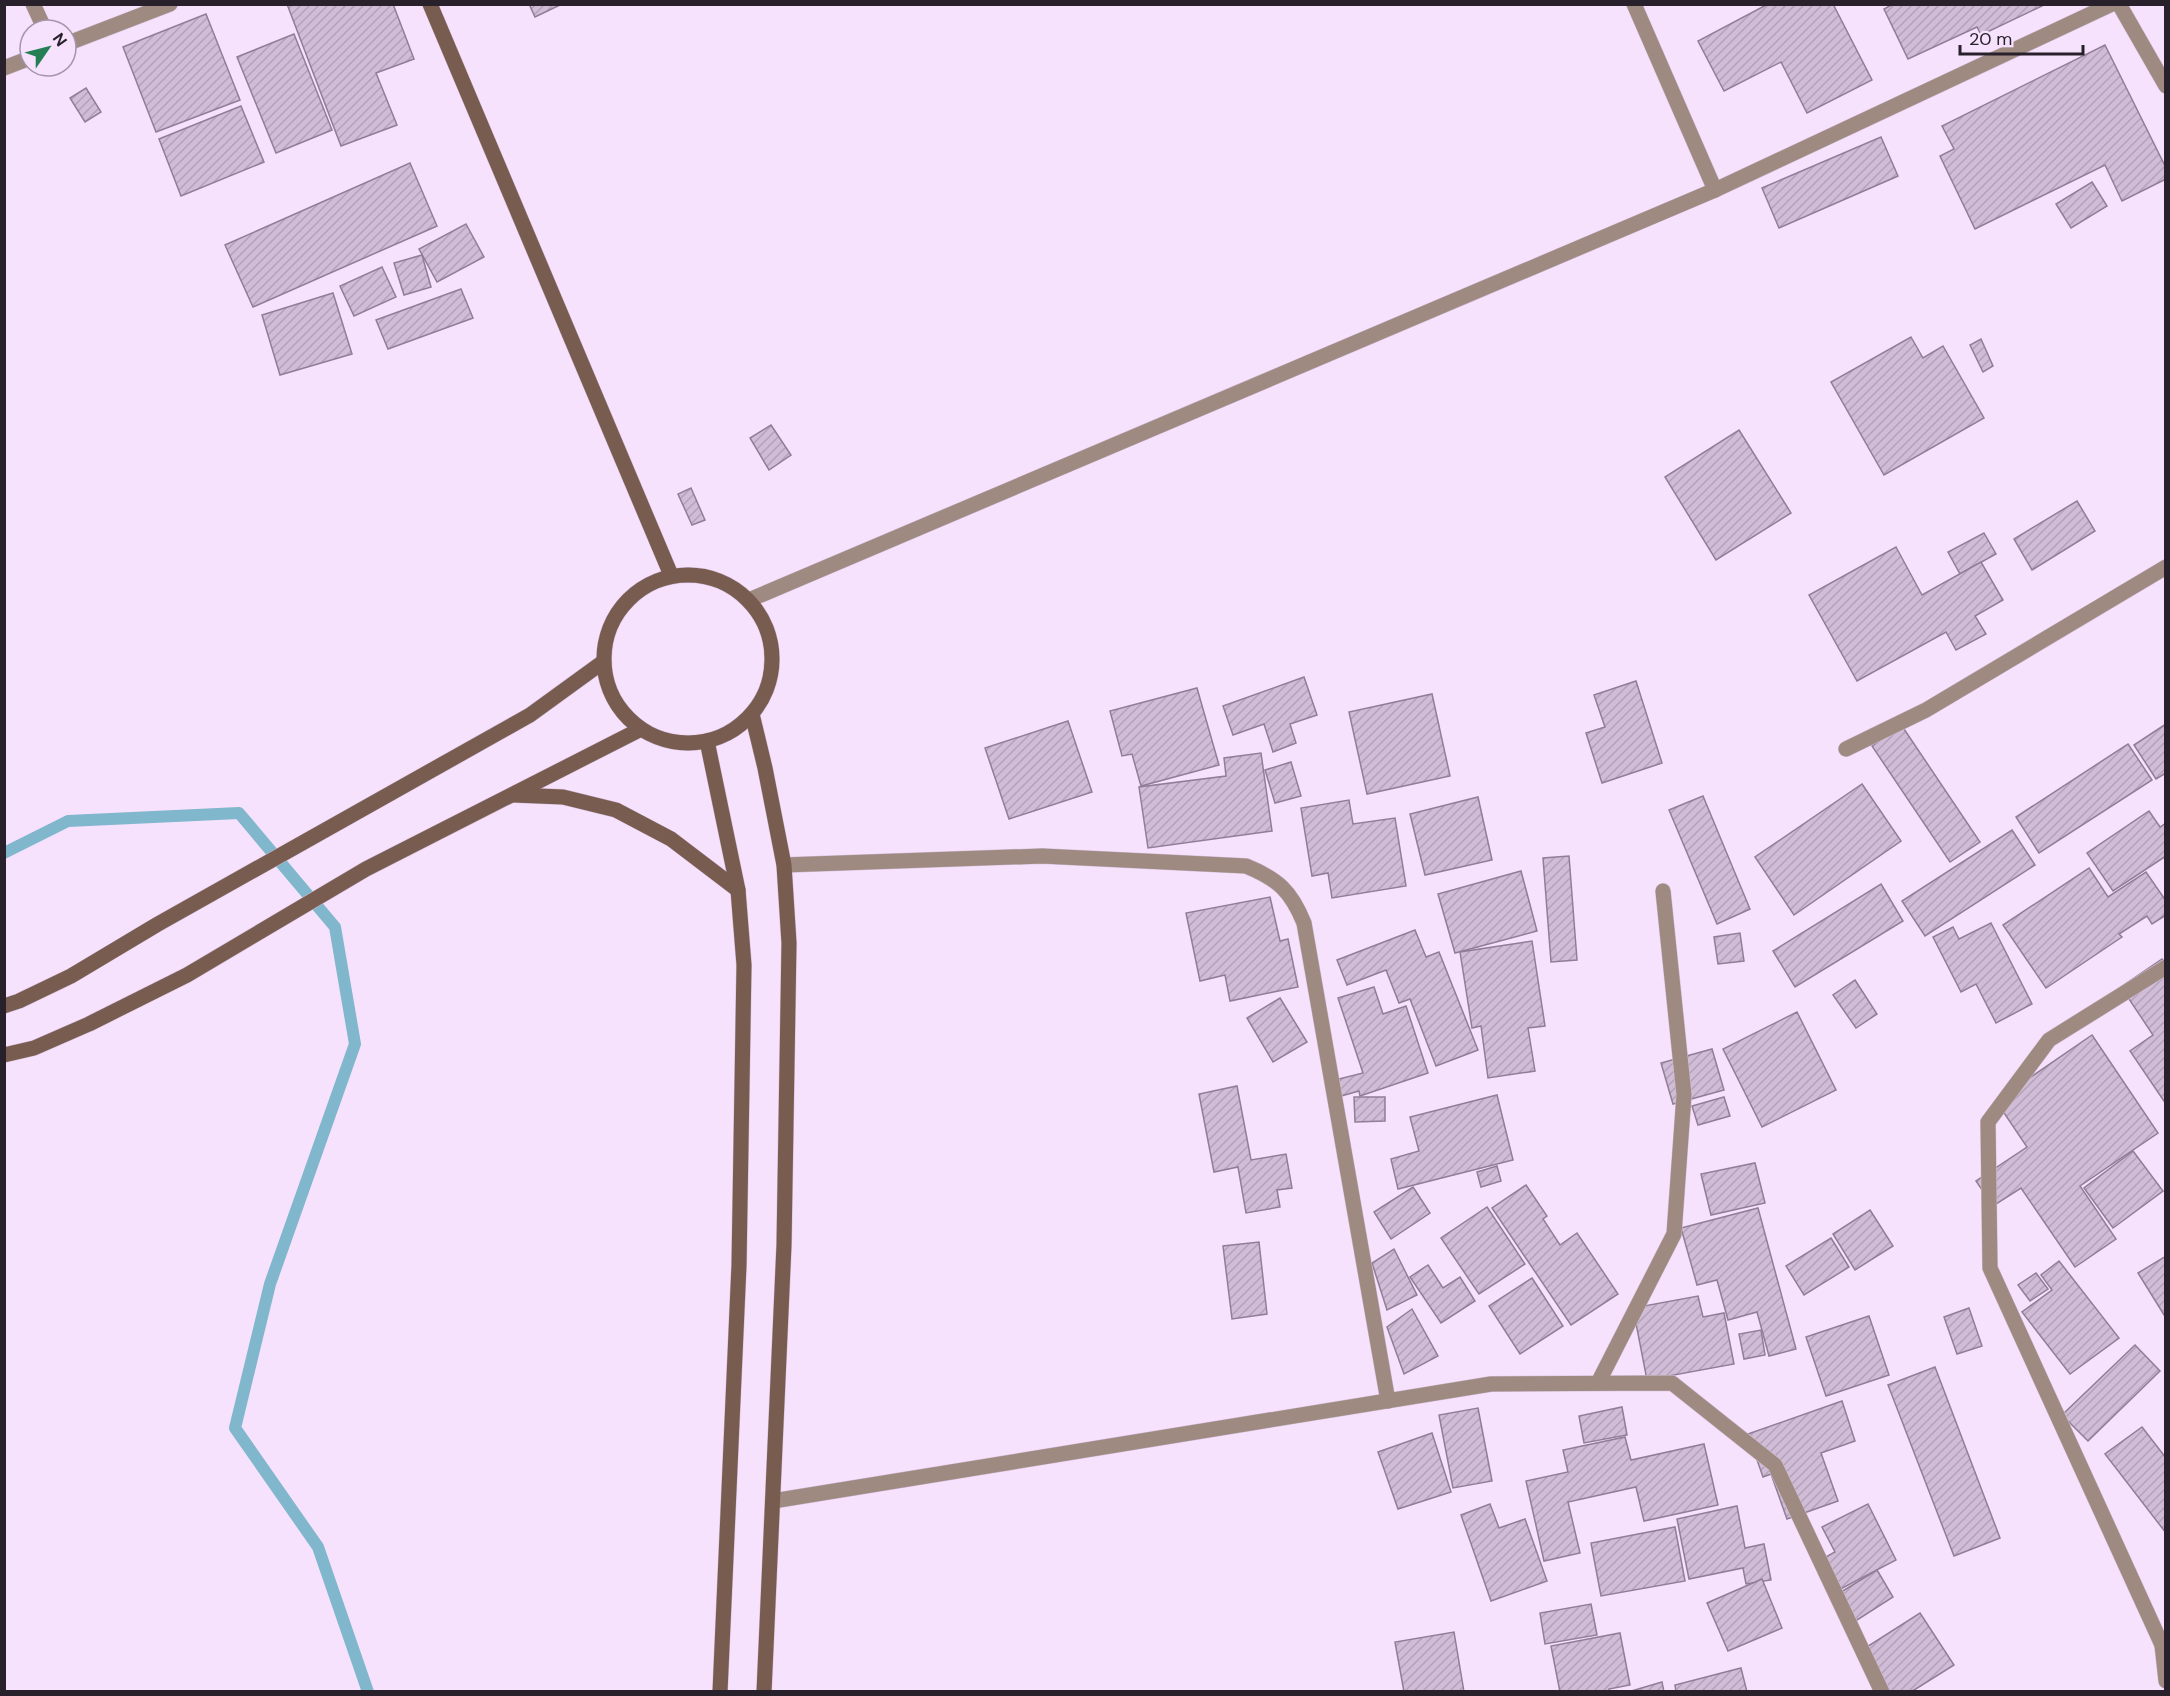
<svg xmlns="http://www.w3.org/2000/svg" width="2170" height="1696" viewBox="0 0 2170 1696" font-family="'DM Sans',sans-serif">
<defs>
<pattern id="building-hatch" width="6" height="6" patternUnits="userSpaceOnUse" patternTransform="scale(1.5)"><rect width="6" height="6" fill="#d1bcd7"/><path d="M-1 1l2-2M0 6l6-6M5 7l2-2" fill="none" stroke="#b3a1b9"/></pattern>
</defs>
<rect width="100%" height="100%" fill="#f7e2fe"/>
<g fill="none" stroke-linecap="round" stroke-linejoin="round">
<polyline stroke="#81b7cc" stroke-width="12" points="4,853 68,821 239,813 335,927 355,1044 270,1284 235,1428 318,1547 368,1692"/>
</g>
<g fill="url(#building-hatch)" stroke="#907d96" stroke-width="1.5">
<polygon points="287,4 393,4 414,59 376,73 397,125 341,146"/>
<polygon points="529,4 562,4 535,17"/>
<polygon points="1768,4 1833,4 1872,80 1807,113 1781,62 1724,91 1698,41"/>
<polygon points="1893,4 2044,4 2044,5 1981,35 1977,27 1908,59 1884,9"/>
<polygon points="206,14 240,100 156,132 123,47"/>
<polygon points="294,34 332,130 276,153 237,57"/>
<polygon points="2105,45 2166,168 2166,179 2122,201 2105,165 1975,229 1940,156 1954,149 1942,126"/>
<polygon points="86,88 101,112 85,122 70,98"/>
<polygon points="241,106 264,162 181,196 159,139"/>
<polygon points="1881,137 1898,176 1779,228 1762,188"/>
<polygon points="410,163 437,226 253,307 225,245"/>
<polygon points="2092,182 2107,206 2071,228 2056,204"/>
<polygon points="466,224 484,257 437,282 419,249"/>
<polygon points="422,255 431,287 404,295 394,263"/>
<polygon points="382,267 396,297 354,316 340,286"/>
<polygon points="461,289 473,318 388,349 376,320"/>
<polygon points="333,293 352,354 280,375 262,315"/>
<polygon points="1911,337 1923,358 1943,346 1984,418 1884,475 1831,382"/>
<polygon points="1981,339 1993,366 1983,372 1970,345"/>
<polygon points="771,425 791,455 769,470 750,438"/>
<polygon points="1739,430 1791,513 1716,560 1665,477"/>
<polygon points="691,488 705,520 692,525 678,494"/>
<polygon points="2077,501 2095,531 2032,570 2014,539"/>
<polygon points="1984,533 1996,554 1960,574 1948,552"/>
<polygon points="1896,547 1922,595 1981,562 2003,600 1975,616 1986,634 1956,650 1946,632 1857,681 1809,595"/>
<polygon points="1304,677 1317,715 1290,724 1296,743 1273,752 1264,724 1233,735 1223,706"/>
<polygon points="1636,681 1662,763 1602,783 1586,733 1605,727 1594,695"/>
<polygon points="1197,688 1219,765 1141,786 1132,754 1122,756 1110,711"/>
<polygon points="1432,694 1450,776 1367,794 1349,712"/>
<polygon points="1068,721 1092,792 1009,819 985,748"/>
<polygon points="2166,724 2166,773 2156,779 2134,745"/>
<polygon points="1902,726 1980,842 1950,862 1872,746"/>
<polygon points="2128,744 2152,780 2039,853 2016,817"/>
<polygon points="1261,753 1272,831 1148,848 1139,787 1226,776 1224,758"/>
<polygon points="1291,762 1301,796 1275,803 1265,770"/>
<polygon points="1862,784 1901,841 1794,915 1755,857"/>
<polygon points="1703,796 1750,909 1717,924 1669,810"/>
<polygon points="1478,797 1492,860 1425,875 1410,814"/>
<polygon points="1349,800 1353,824 1395,818 1406,886 1332,898 1328,873 1312,876 1301,808"/>
<polygon points="2149,811 2160,827 2166,823 2166,856 2113,891 2087,853"/>
<polygon points="2012,830 2035,865 1925,936 1902,901"/>
<polygon points="1569,856 1577,960 1551,962 1543,858"/>
<polygon points="2089,868 2108,897 2146,872 2166,901 2166,915 2152,924 2147,916 2119,934 2122,937 2046,988 2003,925"/>
<polygon points="1521,871 1537,931 1455,953 1438,894"/>
<polygon points="1881,884 1903,921 1795,987 1773,951"/>
<polygon points="1270,897 1280,941 1288,939 1298,987 1230,1001 1225,975 1200,981 1186,913"/>
<polygon points="1991,923 2032,1004 1996,1023 1976,984 1961,992 1933,937 1953,927 1959,939"/>
<polygon points="1415,930 1426,957 1439,952 1478,1050 1436,1066 1410,999 1399,1003 1386,970 1347,985 1337,960"/>
<polygon points="1740,933 1744,961 1718,964 1714,937"/>
<polygon points="1532,941 1545,1026 1528,1028 1535,1071 1488,1078 1481,1026 1472,1028 1460,952"/>
<polygon points="2162,959 2166,965 2166,1104 2130,1051 2153,1035 2121,987"/>
<polygon points="1855,980 1877,1014 1856,1028 1833,995"/>
<polygon points="1374,987 1383,1014 1406,1006 1428,1073 1360,1096 1359,1091 1341,1096 1335,1080 1363,1073 1338,998"/>
<polygon points="1280,998 1307,1042 1273,1062 1247,1018"/>
<polygon points="1797,1012 1836,1090 1762,1127 1723,1049"/>
<polygon points="2092,1035 2158,1133 2080,1186 2116,1239 2075,1267 2021,1188 1993,1206 1976,1181 2027,1147 1996,1101"/>
<polygon points="1712,1049 1724,1090 1673,1104 1661,1063"/>
<polygon points="1237,1086 1251,1160 1286,1154 1292,1188 1277,1190 1280,1207 1246,1213 1238,1167 1214,1172 1199,1094"/>
<polygon points="1497,1095 1513,1160 1398,1189 1391,1159 1419,1151 1410,1117"/>
<polygon points="1354,1097 1385,1097 1385,1121 1355,1122"/>
<polygon points="1724,1097 1730,1116 1698,1125 1692,1106"/>
<polygon points="2133,1151 2163,1191 2113,1228 2084,1188"/>
<polygon points="1755,1163 1765,1203 1711,1215 1701,1174"/>
<polygon points="1497,1166 1501,1181 1481,1187 1477,1172"/>
<polygon points="1526,1185 1547,1216 1543,1219 1560,1245 1577,1233 1618,1294 1571,1325 1492,1208"/>
<polygon points="1413,1187 1430,1213 1391,1239 1374,1212"/>
<polygon points="1487,1207 1525,1264 1479,1294 1441,1238"/>
<polygon points="1758,1208 1796,1349 1769,1356 1757,1312 1728,1320 1717,1280 1697,1285 1681,1228"/>
<polygon points="1870,1210 1893,1246 1855,1270 1833,1234"/>
<polygon points="1831,1238 1849,1267 1804,1295 1786,1266"/>
<polygon points="1259,1242 1267,1314 1232,1319 1223,1246"/>
<polygon points="1394,1249 1417,1295 1387,1310 1372,1263"/>
<polygon points="2166,1256 2166,1318 2138,1273"/>
<polygon points="2059,1261 2119,1338 2070,1374 2022,1312 2052,1290 2041,1275"/>
<polygon points="1428,1265 1443,1288 1460,1277 1475,1301 1441,1323 1410,1277"/>
<polygon points="2036,1273 2048,1289 2030,1301 2018,1285"/>
<polygon points="1532,1278 1563,1326 1520,1354 1489,1306"/>
<polygon points="1698,1296 1703,1317 1724,1313 1734,1364 1647,1380 1633,1308"/>
<polygon points="1969,1308 1982,1346 1957,1354 1944,1317"/>
<polygon points="1412,1309 1438,1356 1404,1374 1387,1327"/>
<polygon points="1869,1316 1889,1375 1826,1396 1806,1337"/>
<polygon points="1761,1330 1765,1355 1744,1359 1739,1334"/>
<polygon points="2135,1345 2160,1371 2088,1441 2062,1415"/>
<polygon points="1935,1367 2000,1538 1954,1556 1888,1385"/>
<polygon points="1842,1401 1855,1441 1821,1453 1838,1501 1787,1519 1771,1474 1763,1477 1748,1434"/>
<polygon points="1622,1407 1627,1435 1584,1443 1579,1416"/>
<polygon points="1478,1408 1492,1481 1453,1488 1439,1415"/>
<polygon points="2142,1427 2166,1458 2166,1533 2105,1454"/>
<polygon points="1432,1433 1451,1492 1398,1509 1378,1452"/>
<polygon points="1625,1437 1631,1460 1704,1444 1718,1505 1644,1521 1636,1487 1568,1502 1580,1553 1544,1561 1526,1481 1568,1472 1563,1450"/>
<polygon points="1490,1504 1499,1528 1525,1519 1547,1581 1491,1601 1461,1515"/>
<polygon points="1868,1504 1896,1560 1831,1594 1815,1563 1835,1552 1822,1527"/>
<polygon points="1737,1506 1745,1548 1764,1544 1771,1580 1746,1584 1743,1568 1689,1579 1677,1519"/>
<polygon points="1675,1527 1685,1581 1601,1596 1591,1543"/>
<polygon points="1877,1570 1893,1597 1854,1622 1836,1595"/>
<polygon points="1762,1579 1782,1628 1728,1651 1707,1603"/>
<polygon points="1591,1604 1597,1635 1545,1644 1540,1613"/>
<polygon points="1920,1613 1954,1665 1911,1692 1889,1692 1862,1650"/>
<polygon points="1454,1632 1464,1692 1404,1692 1395,1642"/>
<polygon points="1620,1633 1630,1685 1609,1689 1610,1692 1560,1692 1551,1646"/>
<polygon points="1741,1668 1747,1692 1676,1692 1675,1685"/>
<polygon points="1662,1682 1664,1692 1628,1692"/>
</g>
<g fill="none" stroke-linecap="round" stroke-linejoin="round">
<defs>
<g id="street">
<polyline points="33,4 45,30"/>
<polyline points="1634,4 1715,190"/>
<polyline points="2119,4 2166,86"/>
<polyline points="66,44 170,4"/>
<polyline points="4,68 30,58"/>
<polyline points="749,600 1715,190 2112,4"/>
<polyline points="1846,749 1926,710 2166,567"/>
<path d="M784 865 1042 856 1246 866C1278 879 1291 891 1304 923L1388 1401"/>
<polyline points="1598,1383 1674,1234 1684,1095 1663,891"/>
<polyline points="773,1501 1491,1384 1672,1383 1775,1465 1882,1692"/>
<polyline points="2166,1642 2162,1645 2166,1681"/>
<polyline points="2162,1645 1990,1268 1988,1122 2049,1040 2166,967"/>
</g>
<g id="secondary">
<polyline points="430,4 671,575"/>
<circle cx="688" cy="659" r="84"/>
<polyline points="752,714 765,768 784,865 789,943 784,1245 764,1692"/>
<polyline points="707,741 738,890 744,965 739,1265 720,1692"/>
<polyline points="514,795 563,797 616,810 671,839 738,890"/>
<polyline points="4,1006 19,1001 71,976 158,924 530,715 603,662"/>
<polyline points="4,1055 34,1048 89,1024 187,975 366,869 641,729"/>
</g>
</defs>
<use href="#street" stroke="#d2bfd8" stroke-width="16"/>
<use href="#secondary" stroke="#d2bfd8" stroke-width="16"/>
<use href="#street" stroke="#9f8a81" stroke-width="15"/>
<use href="#secondary" stroke="#795c50" stroke-width="15"/>
</g>
<rect width="2170" height="1696" fill="none" stroke="#28212b" stroke-width="12"/>
<g transform="translate(48 48) rotate(55)"><circle r="28" fill="#f7e2fe" stroke="#a495aa" stroke-width="1.5"/>
<path d="M0-4.5L10 22L0 15L-10 22Z" fill="#257f54"/>
<text y="-9" font-size="16" font-weight="bold" text-anchor="middle" fill="#28212b">N</text>
</g>
<path d="M1960 45v9h123v-9" fill="none" stroke="#28212b" stroke-width="3"/>
<text x="1969" y="45" font-size="18" fill="#28212b" stroke="#f7e2fe" stroke-width="4.5" paint-order="stroke">20 m</text>
</svg>
